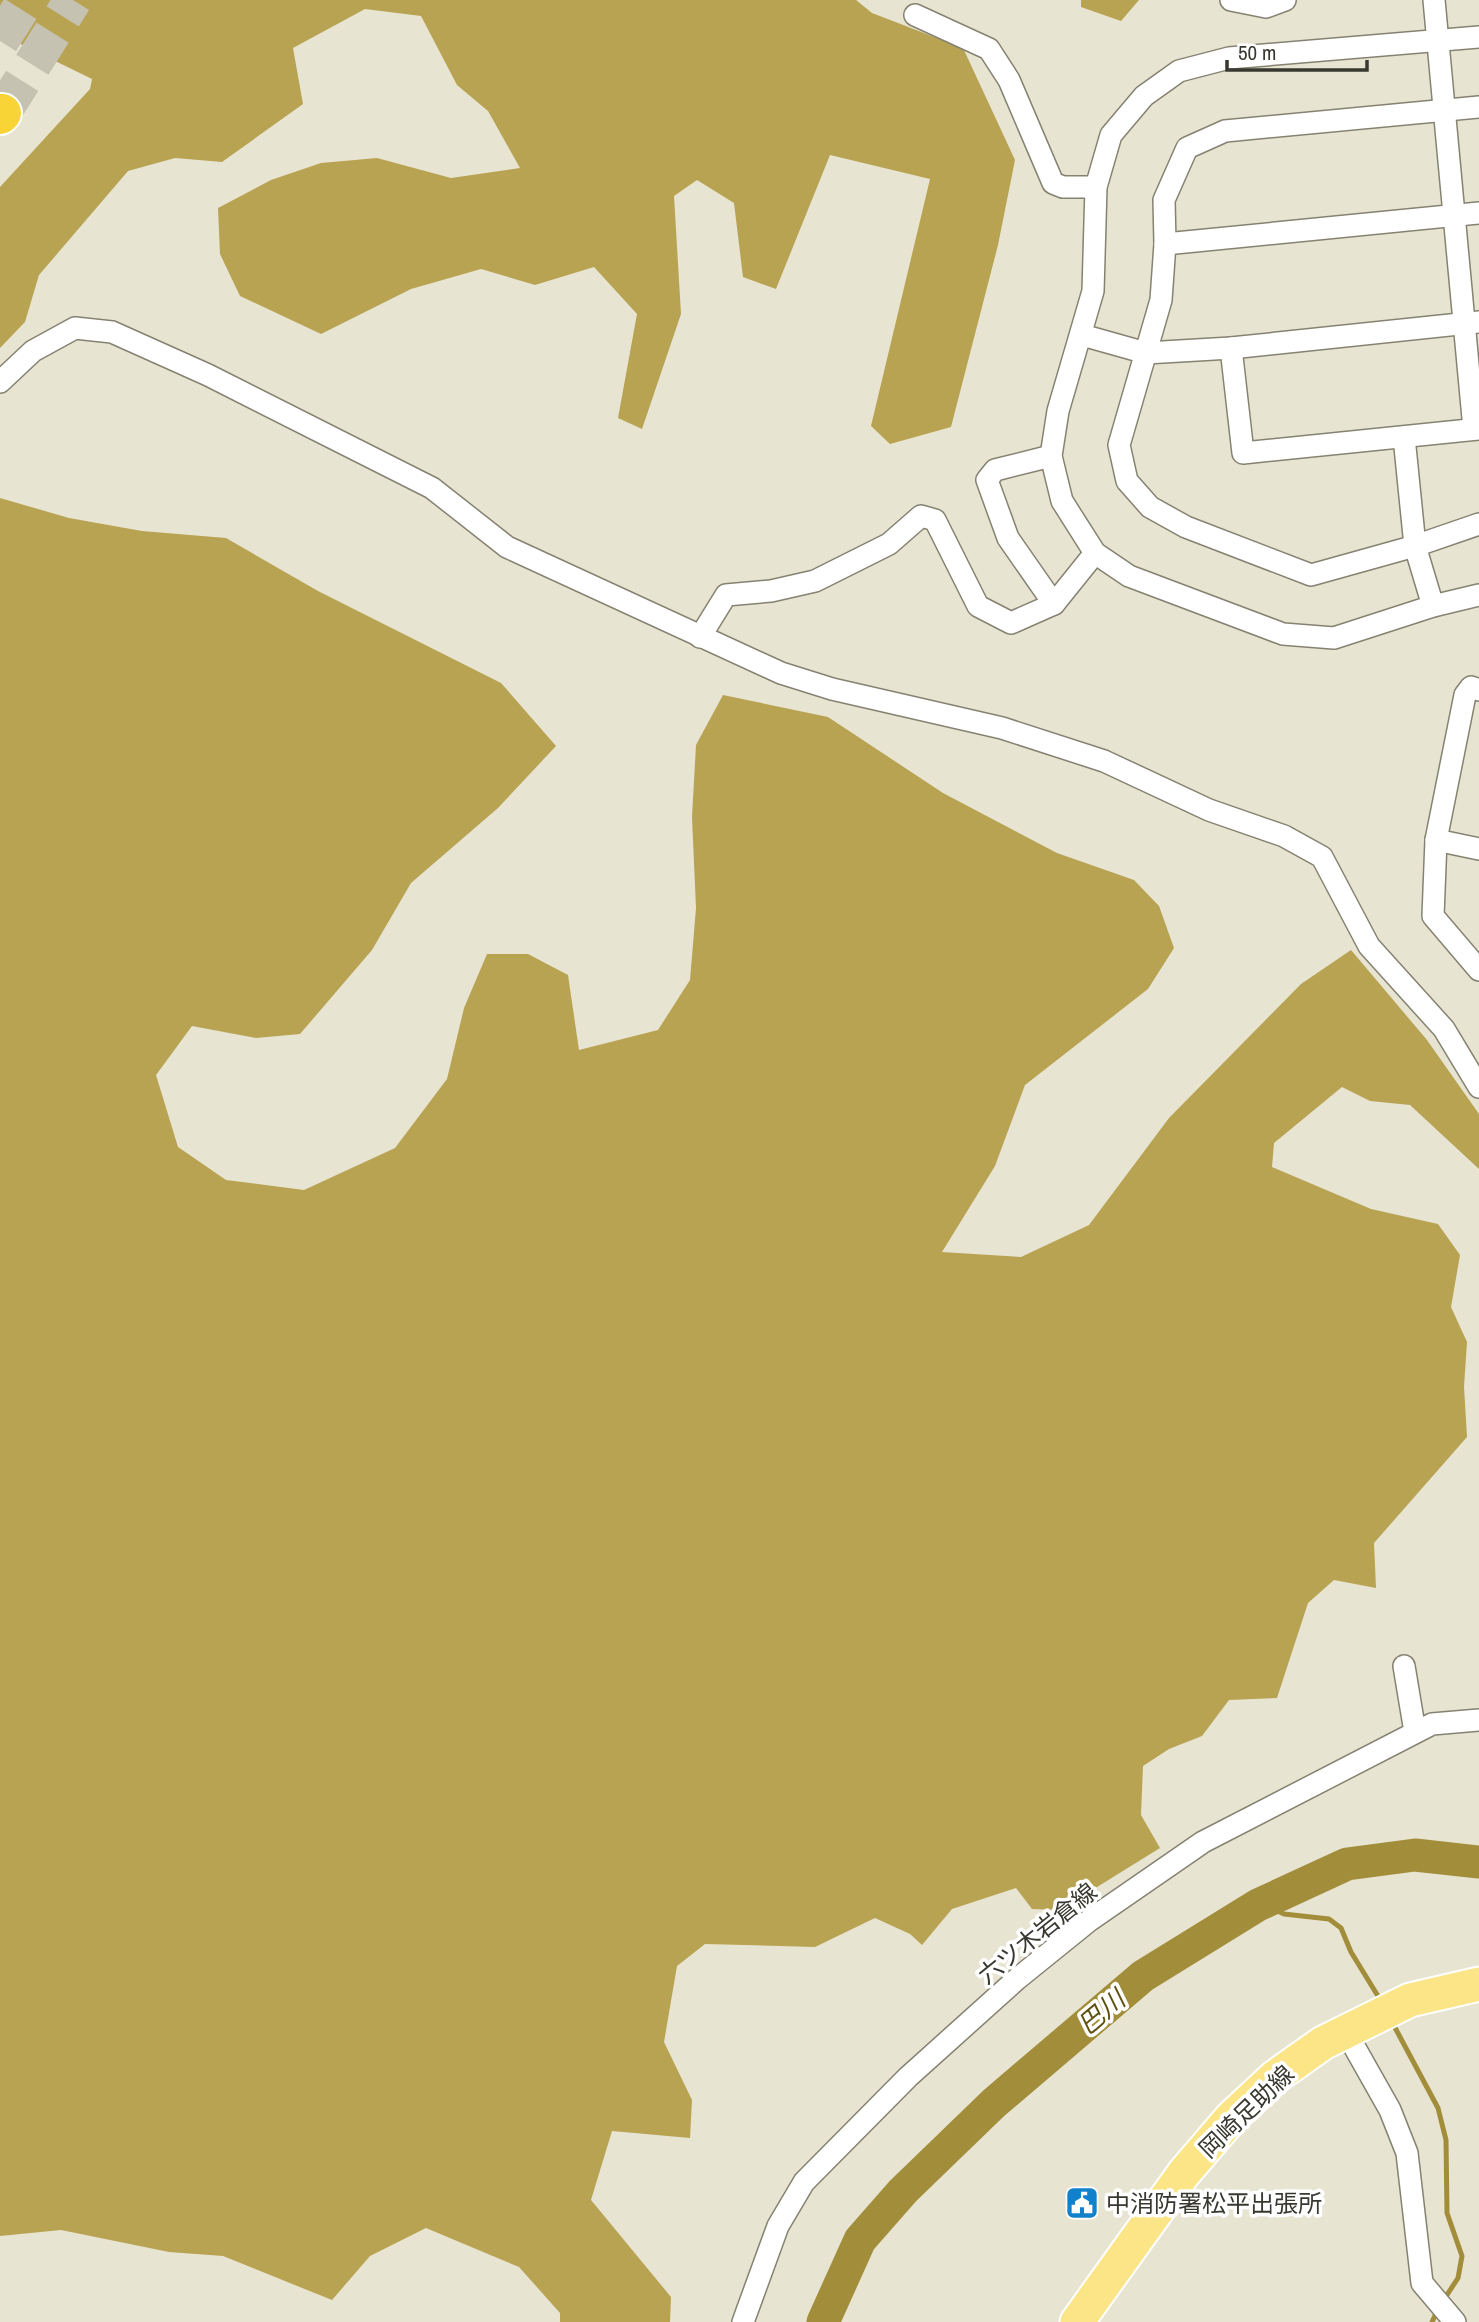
<svg xmlns="http://www.w3.org/2000/svg" width="1479" height="2322" viewBox="0 0 1479 2322" font-family="'Archivo Narrow','Noto Sans JP',sans-serif">
<rect width="100%" height="100%" fill="#e8e4d2"/>
<g fill="#b8a352">
<polygon points="0,0 856,0 872,13 963,48 1015,160 998,245 951,427 890,444 871,426 930,179 830,155 776,289 743,277 734,203 697,180 674,196 681,314 642,429 618,418 637,314 594,267 535,285 481,269 411,289 321,334 240,296 220,254 218,208 271,180 321,163 377,158 451,178 520,168 488,111 457,85 421,16 365,9 293,48 303,104 222,162 175,158 128,171 39,275 25,322 0,348 0,187 90,89 92,79 0,34"/>
<polygon points="1081,0 1139,0 1121,21 1081,7"/>
<polygon points="0,498 69,518 142,531 226,538 318,591 501,683 556,746 498,808 411,883 372,950 300,1034 256,1038 192,1026 156,1075 178,1147 226,1180 304,1190 395,1148 447,1079 464,1008 487,954 528,954 568,975 579,1050 658,1030 690,980 696,908 692,817 696,745 723,695 828,717 943,793 1057,853 1134,880 1159,906 1174,948 1148,989 1025,1085 995,1166 942,1252 1021,1257 1089,1225 1169,1118 1301,984 1351,950 1427,1040 1479,1114 1479,1169 1410,1105 1370,1101 1342,1087 1274,1143 1272,1167 1371,1209 1438,1224 1460,1255 1451,1307 1467,1342 1464,1387 1467,1437 1374,1543 1376,1588 1334,1580 1308,1603 1277,1698 1229,1700 1202,1736 1169,1749 1143,1766 1141,1815 1160,1848 1060,1910 1032,1909 1016,1888 952,1909 922,1945 910,1934 875,1918 815,1947 705,1944 677,1966 664,2042 692,2100 690,2138 612,2131 591,2200 671,2297 670,2322 560,2322 560,2313 519,2267 426,2228 370,2256 332,2300 223,2256 169,2252 61,2230 0,2236"/>
</g>
<g fill="none" stroke-linecap="round" stroke-linejoin="round">
<g stroke="#a28d3a" stroke-width="5">
<polyline points="1254,1900 1284,1914 1329,1919 1341,1928 1351,1952 1381,2001"/>
<polyline points="1392,2022 1438,2108 1446,2140 1447,2213 1462,2256 1458,2278 1443,2301"/>
<polyline points="1432,2322 1438,2309"/>
</g>
<polyline stroke="#a28d3a" stroke-width="33" points="823,2322 860,2240 903,2191 994,2103 1143,1976 1258,1905 1347,1864 1415,1855 1479,1862"/>
<g stroke="#c5c2b2" stroke-width="38" stroke-dasharray="38 19" stroke-linecap="butt">
<polyline points="0,41 26,0"/>
<polyline points="2,113 73,0"/>
</g>
<defs>
<g id="minor">
<polyline points="1231,0 1266,7 1285,0"/>
<polyline points="1434,0 1474,429"/>
<polyline points="915,15 989,49 1009,80 1053,183 1063,187 1096,187"/>
<polyline points="1479,37 1229,58 1179,71 1144,96 1111,135 1096,187 1093,291 1058,411 1051,456 1062,501 1095,553 1129,576 1283,634 1334,638 1433,606 1479,595"/>
<polyline points="1479,107 1225,131 1187,148 1164,200 1165,244 1161,300 1119,445 1127,481 1150,507 1186,527 1311,575 1415,546 1479,524"/>
<polyline points="1165,244 1479,213"/>
<polyline points="1082,335 1146,353 1231,348 1479,322"/>
<polyline points="1231,348 1243,453 1479,429"/>
<polyline points="0,382 33,351 75,328 112,332 208,375 432,488 507,547 781,673 832,689 1002,728 1104,761 1209,810 1284,836 1322,857 1369,946 1444,1029 1479,1087"/>
<polyline points="1404,437 1415,546 1433,606"/>
<polyline points="1051,456 995,470 987,480 1008,538 1054,604"/>
<polyline points="700,637 726,595 771,591 815,581 889,544 921,516 935,520 978,606 1011,623 1054,604 1095,553"/>
<polyline points="1479,690 1471,687 1465,695 1436,840 1433,916 1479,970"/>
<polyline points="1436,840 1479,849"/>
<polyline points="1404,1666 1415,1732"/>
<polyline points="1346,2032 1390,2110 1407,2153 1422,2283 1455,2322"/>
<polyline points="743,2322 778,2226 804,2182 908,2077 1017,1979 1090,1920 1203,1842 1432,1724 1479,1720"/>
</g>
<polyline id="primary" points="1077,2322 1184,2173 1231,2118 1275,2077 1323,2043 1410,2000 1479,1984"/>
<polyline id="motorway" points="0,115 2,113"/>
</defs>
<use href="#minor" stroke="#868271" stroke-width="24"/>
<use href="#primary" stroke="#fff" stroke-width="37"/>
<use href="#motorway" stroke="#fff" stroke-width="42"/>
<use href="#minor" stroke="#fff" stroke-width="21"/>
<use href="#primary" stroke="#fbe586" stroke-width="33"/>
<use href="#motorway" stroke="#f8d436" stroke-width="38"/>
</g>
<defs>
<symbol id="civic-square" viewBox="-11 -11 22 22"><rect x="-9" y="-9" width="18" height="18" rx="4" fill="#1281cb" stroke="#fff"/><path d="M-.6-6.5H3V-4.5H.6V-3L4-1V1h2V6H-6V1h2V-1L-.6-3ZM-1.2 2.5V6h2.4V2.5Z" fill="#fff"/></symbol>
</defs>
<g fill-rule="evenodd">
<use href="#civic-square" x="1063" y="2184" width="38" height="38"/>
</g>
<g text-anchor="middle" dominant-baseline="central" stroke-width="7" stroke-linejoin="round" paint-order="stroke">
<g font-size="24" fill="#393830" stroke="#fff">
<text transform="translate(1037 1933) rotate(-39)">六ツ木岩倉線</text>
<text transform="translate(1246 2111) rotate(-44)">岡崎足助線</text>
</g>
<g font-size="24" fill="#393830" stroke="#fff" text-anchor="start">
<text x="1106" y="2203">中消防署松平出張所</text>
</g>
<g font-size="26" font-style="italic" fill="#5f5112" stroke="#fff">
<text transform="translate(1101 2012) rotate(-40)">巴川</text>
</g>
</g>
<path d="M1227 60v10h140v-10" fill="none" stroke="#393830" stroke-width="3.5"/>
<text x="1238" y="60" font-size="21" fill="#393830" stroke="#ffffff" stroke-width="5" paint-order="stroke">50 m</text>
</svg>
